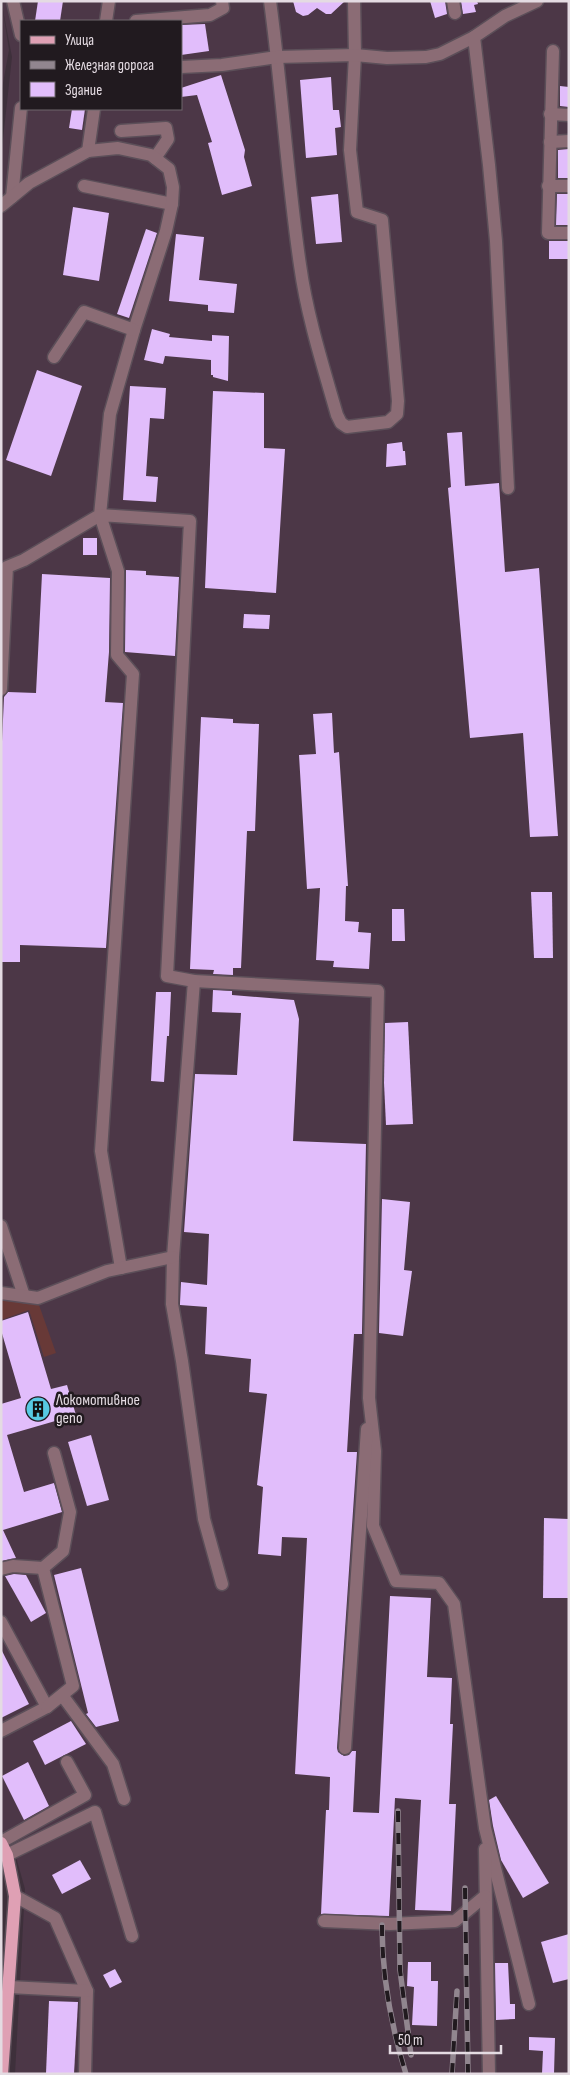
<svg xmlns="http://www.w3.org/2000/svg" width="570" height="2075" viewBox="0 0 570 2075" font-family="'Sofia Sans Condensed',sans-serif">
<rect width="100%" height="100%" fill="#3e303b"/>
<path fill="#4c3747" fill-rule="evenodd" d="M2 1H569V2074H15L25 1889 16 1857 1 1827V157L12 57 2 5 9 50 1 94ZM21 21H181V109H21Z"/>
<polygon fill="#683937" points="1,1297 39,1305 56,1353 44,1357 29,1310 1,1320"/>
<g fill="#e1bdfb">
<polygon points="38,1 63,1 60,21 35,21"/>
<polygon points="293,1 345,1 331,14 326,14 317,8 308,15 303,16 296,12"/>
<polygon points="430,1 445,1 447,14 435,18"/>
<polygon points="461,1 477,1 478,4 474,5 476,12 463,14"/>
<polygon points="205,24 209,51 181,55 181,25"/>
<polygon points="221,75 245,150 244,157 252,186 222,195 208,143 212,142 197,95 181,97 181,88"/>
<polygon points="331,77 333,110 339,110 341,127 335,128 337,155 306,158 300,80"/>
<polygon points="560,86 569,87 569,107 560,106"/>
<polygon points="72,109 85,109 82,130 69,128"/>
<polygon points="569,149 569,178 558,178 558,150"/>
<polygon points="338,194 342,242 316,244 311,197"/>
<polygon points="557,194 569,194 569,225 556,225"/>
<polygon points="73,207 109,213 99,281 63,275"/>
<polygon points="146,229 157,233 129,318 117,314"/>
<polygon points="176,234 204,237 199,280 237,284 234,313 208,311 208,305 169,301"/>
<rect x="549" y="241" width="20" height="18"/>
<polygon points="152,329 170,334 169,337 212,341 212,335 229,336 228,381 213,377 213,375 211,375 211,360 165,356 163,364 144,360"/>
<polygon points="37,370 82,386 51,476 6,460"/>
<polygon points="130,386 166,388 164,419 150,418 146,476 158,477 156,502 123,500"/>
<polygon points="213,391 264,393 264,448 285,449 276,593 205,588"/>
<polygon points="462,432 465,486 499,483 505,572 539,568 558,836 530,837 523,733 470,738 448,488 451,487 447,433"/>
<polygon points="402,442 403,451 405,451 406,465 386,467 387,444"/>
<rect x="83" y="538" width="14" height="17"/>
<polygon points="126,570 146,571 146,575 179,577 175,656 125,652"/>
<polygon points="42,574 110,578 109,652 105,702 123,703 106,948 20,945 20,962 1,962 1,764 4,697 8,692 36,693"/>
<polygon points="244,614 270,615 269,629 243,628"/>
<polygon points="332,713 334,753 339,752 348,886 346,886 345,921 359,922 358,932 371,933 369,969 333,967 334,961 316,960 320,888 307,889 299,755 316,754 313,714"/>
<polygon points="201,717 233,719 233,723 259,724 255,831 247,831 241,968 233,968 233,975 213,974 214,970 190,969"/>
<polygon points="531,892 552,892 553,958 534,958"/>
<polygon points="392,909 404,909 405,941 392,941"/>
<polygon points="213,990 232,991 232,995 294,1000 299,1019 293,1141 366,1144 362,1331 362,1334 354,1334 347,1452 357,1452 337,1748 338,1752 344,1756 349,1755 352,1751 356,1751 353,1812 379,1813 390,1596 431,1598 427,1677 452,1678 450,1724 453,1724 449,1804 456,1804 451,1911 415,1910 421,1800 395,1798 389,1916 321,1914 326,1810 329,1810 330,1777 295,1774 307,1538 282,1537 281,1556 258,1554 263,1487 257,1485 267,1394 249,1392 251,1359 205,1354 207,1307 180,1305 180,1303 181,1282 207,1285 209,1234 184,1232 195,1074 237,1075 241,1013 212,1012"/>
<polygon points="156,992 171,992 169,1036 167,1036 164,1082 151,1081"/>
<polygon points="408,1022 413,1124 386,1125 384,1083 385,1023"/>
<polygon points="382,1199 410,1202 404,1270 412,1271 403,1336 379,1333"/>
<polygon points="28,1312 51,1389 67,1385 76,1415 7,1435 24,1492 54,1483 62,1512 3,1530 16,1558 1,1561 1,1404 21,1398 1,1330 1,1321"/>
<polygon points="91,1435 109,1500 87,1506 68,1442"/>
<polygon points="544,1518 569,1519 569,1598 543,1598"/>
<polygon points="81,1568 119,1721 96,1727 86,1714 88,1713 54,1575"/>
<polygon points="14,1574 26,1575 46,1613 31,1622 5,1576"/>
<polygon points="1,1649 29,1704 1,1718"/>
<polygon points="71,1721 86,1744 45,1765 33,1741"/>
<polygon points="28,1762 49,1806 24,1820 2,1776"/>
<polygon points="496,1796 549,1883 523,1898 501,1860 493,1826 489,1800"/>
<polygon points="80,1860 91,1879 62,1894 52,1875"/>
<polygon points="569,1934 569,1979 553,1983 541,1942"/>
<polygon points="408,1962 431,1962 431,1981 438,1981 437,2026 412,2025 414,1987 407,1986"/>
<polygon points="495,1963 508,1963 510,2004 515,2004 515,2019 496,2020"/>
<polygon points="115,1969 122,1982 110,1988 103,1975"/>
<polygon points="49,2001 78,2002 74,2074 46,2074"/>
<polygon points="529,2037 555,2038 554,2074 542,2074 543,2051 529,2050"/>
</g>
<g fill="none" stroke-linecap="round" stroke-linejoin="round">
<defs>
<g id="minor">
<polyline points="13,1 21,35"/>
<path d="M270 1C282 89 287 177 300 265 307 316 323 366 337 415L341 423 347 427 388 422 397 414 398 401 382 220 357 212 350 150 355 55 354 1"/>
<polyline points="453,1 455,13"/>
<polyline points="106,21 109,1"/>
<polyline points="136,21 210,15 223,8 222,1"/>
<polyline points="553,51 548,233 569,233"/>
<polyline points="181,67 222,65 277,57 355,55 387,58 426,57 440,54 474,37"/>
<polyline points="550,114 569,115"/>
<polyline points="121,131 166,128 168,139 155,158"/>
<polyline points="550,142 569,141"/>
<polyline points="88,151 94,109"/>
<polyline points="84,186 172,204"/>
<polyline points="548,186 569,186"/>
<polyline points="12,197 21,108"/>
<polyline points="1,206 29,183 88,151 118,148 151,155 169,169 173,187 172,204 166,231 134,330 110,414 100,515 24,560 7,567 1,689"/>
<polyline points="54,357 84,312 134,330"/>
<polyline points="508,488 496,241 489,165 474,37 505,16 537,1"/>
<polyline points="194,981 378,991 369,1398 375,1451 373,1526 396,1581 439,1583 454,1604 485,1828 529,2004"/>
<polyline points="1,1226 24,1296"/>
<polyline points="121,1268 101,1151 133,674 117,655 118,571 100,515 190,521 167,976 194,981 173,1257 172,1304 182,1361 204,1519 222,1584"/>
<polyline points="1,1293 38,1298 107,1271 173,1257"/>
<polyline points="1,1569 13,1566 43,1568"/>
<polyline points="1,1622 47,1707 1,1731"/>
<polyline points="62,1695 113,1764 124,1799"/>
<polyline points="47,1707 73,1686 43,1568 63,1551 70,1512 54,1453"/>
<polyline points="345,1748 367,1429"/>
<polyline points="1,1842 85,1795 67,1762"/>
<polyline points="485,1849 489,2074"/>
<polyline points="7,1855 95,1812 132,1936"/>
<polyline points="15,1896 55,1918 87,1991 85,2074"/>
<polyline points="324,1921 390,1924 455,1921 485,1896"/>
<polyline points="9,1987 87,1991"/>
</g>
<polyline id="major" points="1,1843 7,1855 15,1896 2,2074"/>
</defs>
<use href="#minor" stroke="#5c4f59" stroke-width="15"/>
<use href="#major" stroke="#5c4f59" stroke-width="15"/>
<use href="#minor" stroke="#8b6c75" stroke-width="12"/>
<use href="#major" stroke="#dfa0b4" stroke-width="12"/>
<defs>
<g id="rail">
<polyline points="398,1811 400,1970 411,2055"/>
<polyline points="465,1888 468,2074"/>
<path d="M382 1925C382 1976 391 2026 406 2074"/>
<polyline points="452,2074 457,1991"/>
</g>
</defs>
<use href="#rail" stroke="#91868f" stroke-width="5.5"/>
<use href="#rail" stroke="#211a1f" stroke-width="4" stroke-dasharray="11" stroke-linecap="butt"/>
</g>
<defs>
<symbol id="building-disc" viewBox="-11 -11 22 22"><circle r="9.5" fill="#57c9e2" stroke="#211a1f"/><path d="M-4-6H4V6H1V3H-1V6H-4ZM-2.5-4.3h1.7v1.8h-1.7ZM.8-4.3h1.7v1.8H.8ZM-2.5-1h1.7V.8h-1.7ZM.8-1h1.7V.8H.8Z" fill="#111"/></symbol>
</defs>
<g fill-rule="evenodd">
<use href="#building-disc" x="24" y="1395" width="28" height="28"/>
</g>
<g text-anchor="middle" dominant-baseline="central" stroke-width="5" stroke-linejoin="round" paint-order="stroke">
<g font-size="16" fill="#e4dbe2" stroke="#211a1f" text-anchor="start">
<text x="56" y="1400">Локомотивное<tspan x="56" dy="18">депо</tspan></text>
</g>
</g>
<rect width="570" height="2075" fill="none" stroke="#e4dbe2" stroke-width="5"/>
<rect x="20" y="20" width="162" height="90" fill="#211a1f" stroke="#6f676d"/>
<rect x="30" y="36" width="25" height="8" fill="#dfa0b4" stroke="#6f676d"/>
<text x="65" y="45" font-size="15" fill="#e4dbe2">Улица</text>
<rect x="30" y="61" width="25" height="8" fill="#91868f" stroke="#6f676d"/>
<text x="65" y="70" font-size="15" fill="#e4dbe2">Железная дорога</text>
<rect x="30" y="82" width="25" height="15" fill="#e1bdfb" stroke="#6f676d"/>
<text x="65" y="95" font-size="15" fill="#e4dbe2">Здание</text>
<path d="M390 2045v8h111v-8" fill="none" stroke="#e4dbe2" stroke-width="2.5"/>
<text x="398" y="2045" font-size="15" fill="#e4dbe2" stroke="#211a1f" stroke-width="4" paint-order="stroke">50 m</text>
</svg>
